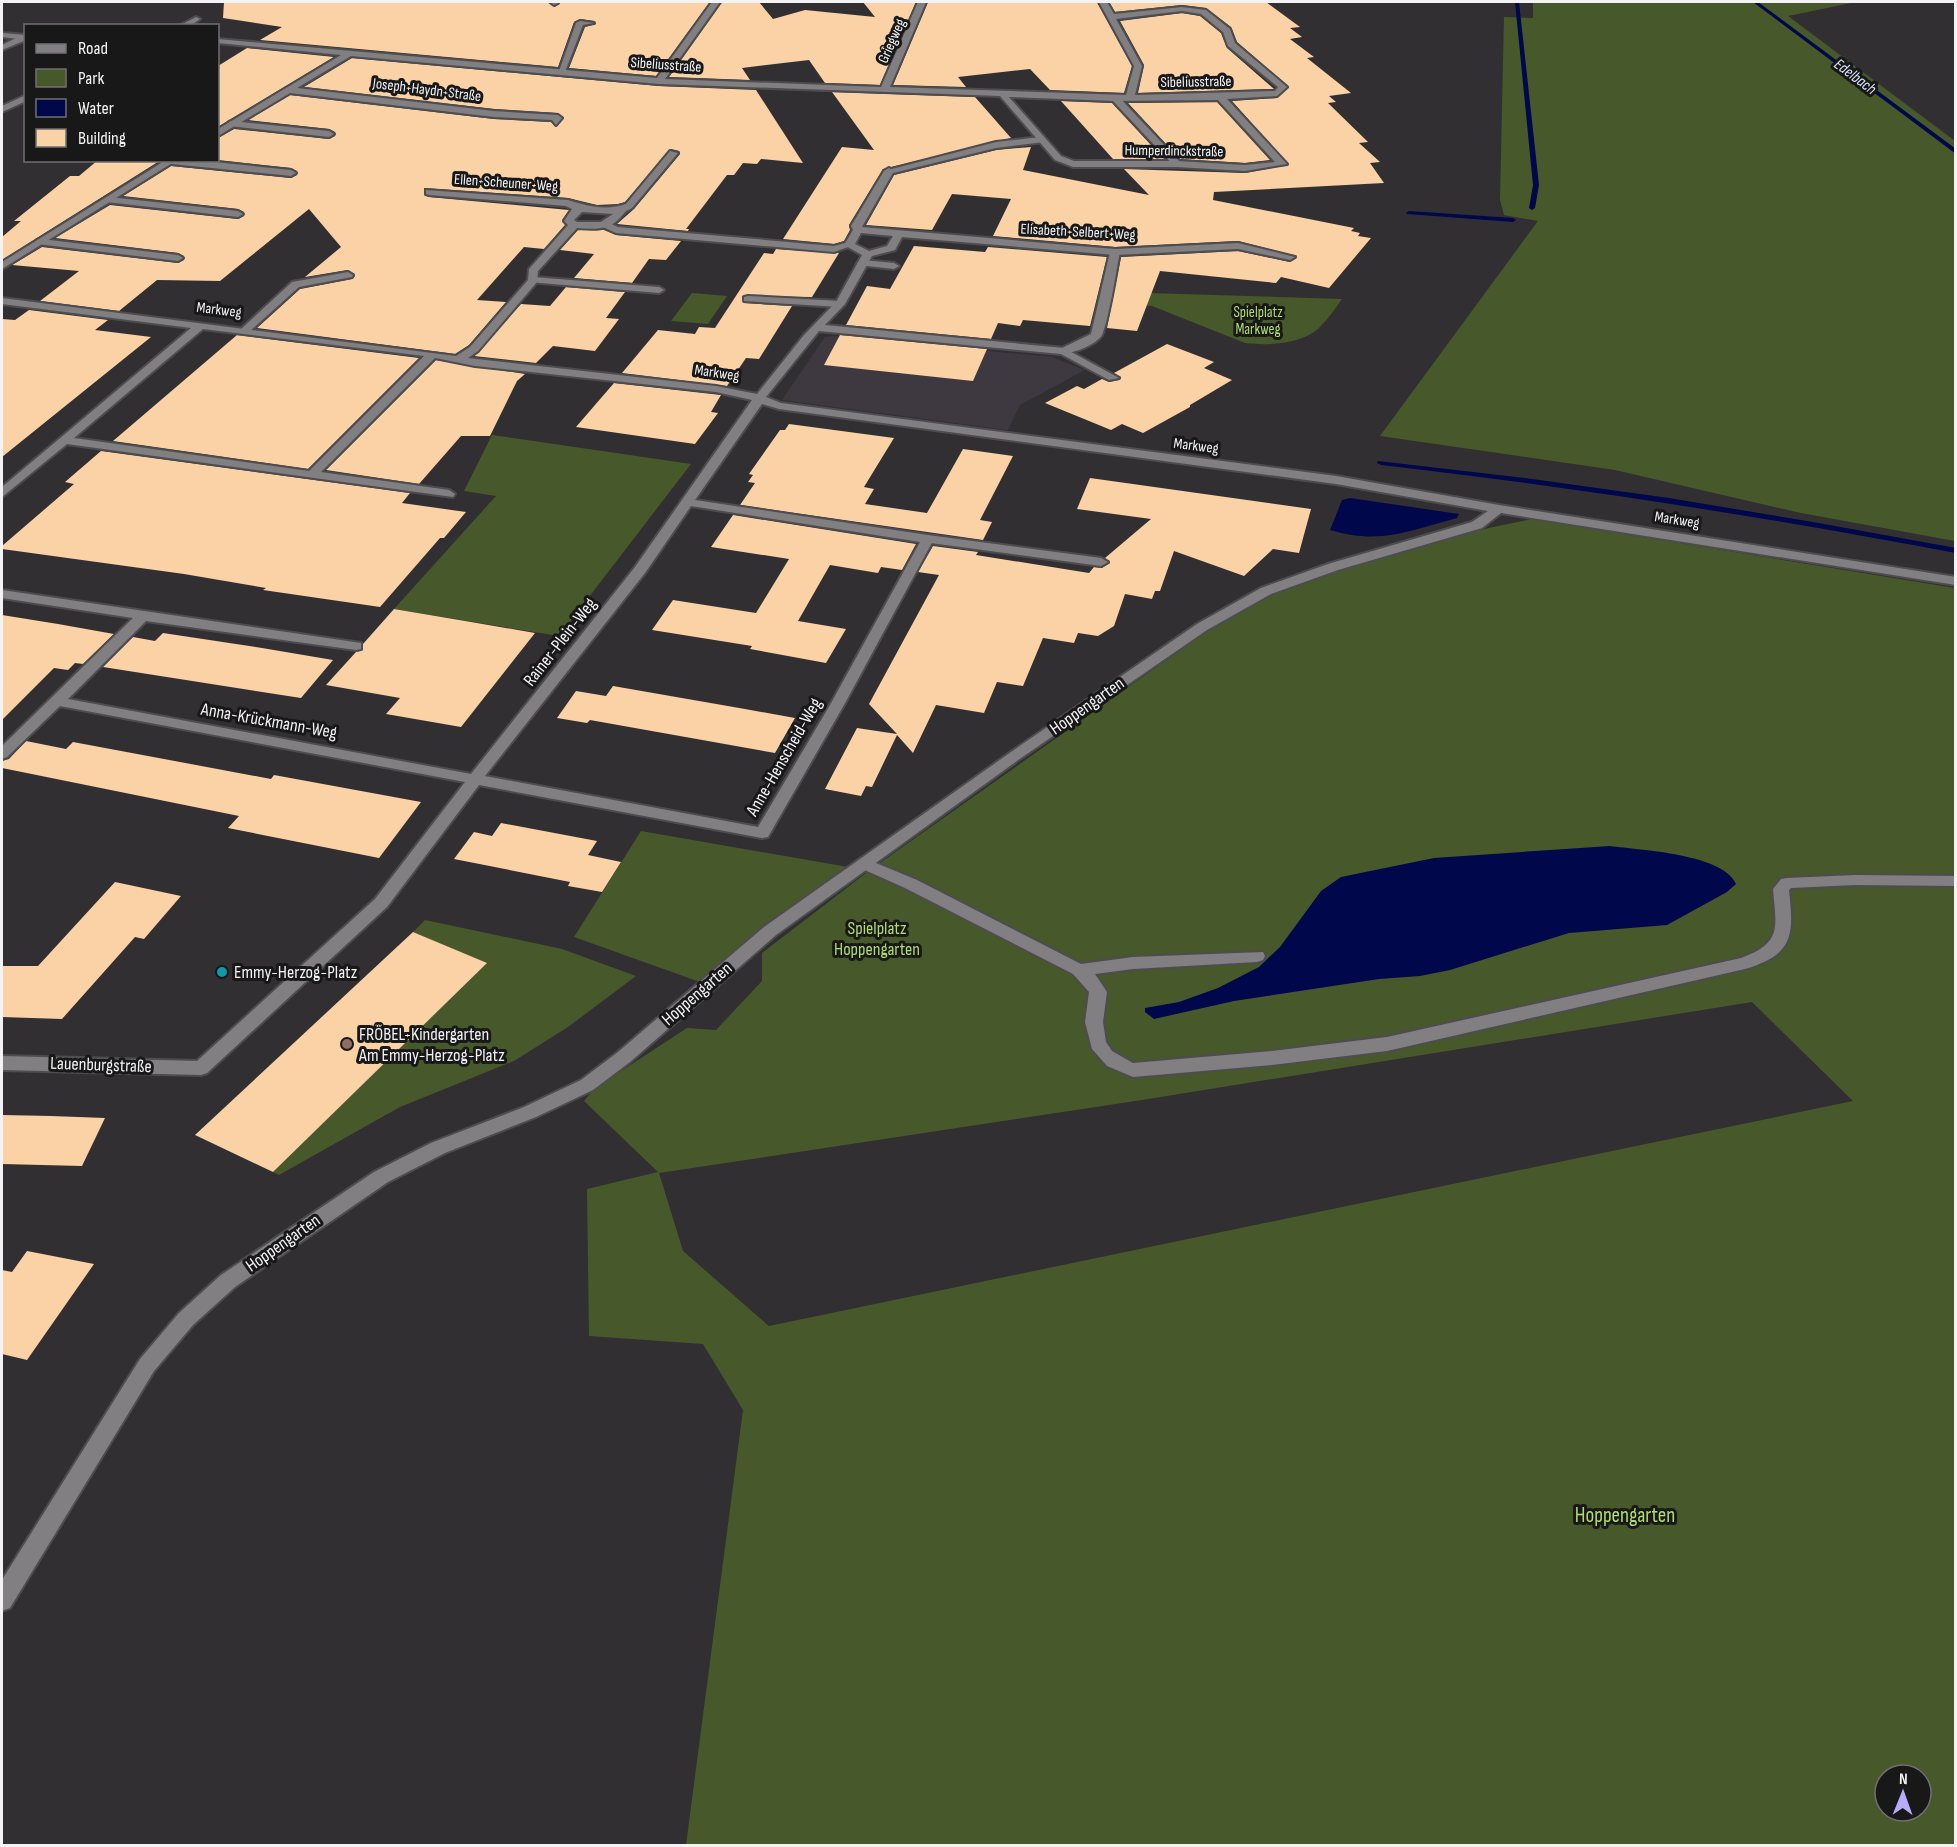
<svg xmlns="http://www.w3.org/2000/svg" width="1957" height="1847" viewBox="0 0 1957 1847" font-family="'Sofia Sans Condensed',sans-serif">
<rect width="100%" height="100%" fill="#322f33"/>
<polygon fill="#3e3841" points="835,336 1052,357 1085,370 1020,405 1008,430 782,400 825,337"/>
<g fill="#47592a" fill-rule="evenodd">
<polygon points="1533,2 1856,2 1788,16 1955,141 1955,541 1801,513 1615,470 1380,436 1538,221 1504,215 1500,200 1504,17 1533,18"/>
<path d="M1115 292 1342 299C1335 309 1327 320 1318 329 1300 344 1268 346 1245 343L1152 306 1113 302Z"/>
<polygon points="692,293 727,296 708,324 671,321"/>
<polygon points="492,435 691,464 559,636 394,609 496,496 464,491"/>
<path d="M1532 519 1955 588V1845H686L743 1410 703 1344 589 1336 587 1189 658 1172 584 1101 595 1088 687 1028 716 1030 762 981V953L870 870 1209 630 1270 596 1337 571 1484 529ZM1752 1002 1853 1101 769 1326 683 1251 659 1173 1142 1100ZM1885 1775H1921V1811H1885Z"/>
<polygon points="641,831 848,867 753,935 700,982 574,937"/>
<polygon points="425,920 562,949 636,976 568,1027 514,1061 400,1107 279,1175 273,1172 486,963 413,932"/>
</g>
<g fill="#00074a">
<path d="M1350 498 1459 514 1457 518C1408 531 1381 545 1330 530L1342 500Z"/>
<path d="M1610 846C1640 850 1724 854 1736 884L1727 892 1667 925 1569 933 1450 970 1420 976 1379 979 1234 1001 1154 1019 1145 1012V1008L1179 1002 1218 988 1259 967 1280 947 1321 891 1341 877 1434 858Z"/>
</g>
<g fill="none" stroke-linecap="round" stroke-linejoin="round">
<g fill="#00074a" fill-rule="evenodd">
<polygon points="1515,2 1519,2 1539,185 1535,208 1532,210 1529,208 1533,185"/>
<polygon points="1753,2 1758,2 1956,149 1956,154"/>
<polygon points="1409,211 1513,218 1516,220 1513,222 1407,214 1406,213"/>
<path d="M1378 461 1525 478 1669 498 1813 522 1956 548V553C1765 517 1574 487 1381 465L1377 463Z"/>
</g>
</g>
<g fill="#fad2a6">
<polygon points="224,2 548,2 555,7 560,2 710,2 656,76 569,68 585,27 596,24 594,21 580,19 574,22 558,67 260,40 282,27 223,18"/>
<polygon points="722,2 759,2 773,19 805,10 875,17 863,2 916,2 880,85 825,83 809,60 742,68 750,80 669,77"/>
<polygon points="928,2 1097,2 1132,66 1124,93 1050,90 1030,69 958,77 966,87 893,85"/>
<polygon points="1109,2 1266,2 1300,27 1290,28 1302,37 1290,39 1314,57 1307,58 1351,93 1329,96 1336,102 1328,103 1368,142 1359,143 1380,162 1370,163 1384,183 1214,192 1213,200 1354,228 1351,231 1360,233 1358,236 1371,238 1329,288 1281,277 1276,283 1160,271 1137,331 1107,328 1121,257 1238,251 1290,262 1297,256 1238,241 1115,247 993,236 1011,199 952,194 932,230 866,225 894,175 996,150 1031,147 1023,170 1149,195 1124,169 1245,173 1289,165 1232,101 1277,98 1289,87 1237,42 1231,27 1206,8 1182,5 1115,12"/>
<polygon points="1182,13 1200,16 1221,33 1227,48 1274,89 1138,93 1144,65 1120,21"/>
<polygon points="247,48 334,57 218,127 218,66"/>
<polygon points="352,58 659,86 756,90 803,163 761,159 757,164 743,163 734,175 727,175 686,229 689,229 688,231 617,224 634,209 680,154 679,151 671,149 625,202 618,204 597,205 568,198 424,188 424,195 429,197 569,210 562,220 565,225 544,249 524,247 477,300 506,302 469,345 455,354 257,328 300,289 352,279 355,276 348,270 305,277 341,247 309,209 220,281 157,280 119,311 40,301 79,271 12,265 42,247 178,263 184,260 184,256 178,253 55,238 110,205 238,219 244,216 244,212 238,209 123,196 171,166 291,178 297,175 297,171 291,168 218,160 218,138 234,129 329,139 335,136 335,132 329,129 248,120 290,95 494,119 551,122 556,127 564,118 558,113 494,109 304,87"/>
<polygon points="832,92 975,97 1011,138 883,169 849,225 850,230 844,241 834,244 783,239 842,147 874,150"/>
<polygon points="1061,101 1112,103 1164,159 1113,159"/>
<polygon points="1217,102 1270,160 1245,163 1180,159 1128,103"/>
<polygon points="98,160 161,160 2,260 2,237 21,221 14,221 70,176 79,176"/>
<polygon points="578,230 604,230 616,235 681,241 666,260 649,259 632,283 574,278 594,254 560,250"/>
<polygon points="914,246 985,252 988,247 1107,257 1090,326 1023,320 1020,326 998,323 991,339 846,325 867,286 890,289"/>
<polygon points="776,249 839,253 812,297 742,296 744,303 792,306 759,359 746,358 727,386 622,373 658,330 695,334 699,327 715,328 764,253 773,254"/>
<polygon points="566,287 625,292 606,318 619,319 595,351 553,346 536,363 474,356 521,304 550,306"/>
<polygon points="29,310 108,320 95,330 151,337 2,457 2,319 15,320"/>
<polygon points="237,335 419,358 308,469 113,441"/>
<polygon points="840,335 987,349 973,381 824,365"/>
<polygon points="1167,344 1214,362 1204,368 1232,380 1190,405 1190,407 1143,433 1122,424 1111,430 1045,403 1077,386 1084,389 1102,379 1109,382 1119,380 1121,377 1114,373"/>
<polygon points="436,360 525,374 517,381 490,436 461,436 419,484 326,470"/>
<polygon points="614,383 721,395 711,412 718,413 695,444 576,427"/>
<polygon points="789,424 894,438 864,487 874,489 865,504 927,513 963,449 1013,456 980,520 992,522 983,540 740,505 755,483 748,482 753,475 749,474 780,430 785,430"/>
<polygon points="101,451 410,493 402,503 466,512 444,538 440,538 380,607 263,590 266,588 184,574 2,549 2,546 74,484 65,482"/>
<polygon points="1090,478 1311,509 1299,553 1273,549 1244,576 1174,551 1160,591 1155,591 1152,599 1125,594 1114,626 1098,636 1078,633 1074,643 1043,638 1023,686 997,682 984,713 936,705 913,753 897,735 872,787 866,786 861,796 825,789 857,728 897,734 869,704 939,575 918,572 933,546 978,552 976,555 1089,573 1094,567 1102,568 1110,563 1105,558 1151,519 1077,509"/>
<polygon points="733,515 916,544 902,570 881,567 878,573 830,565 798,621 846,629 826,663 750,649 752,646 652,630 673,600 756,613 789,559 711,547"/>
<polygon points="394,609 471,622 535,633 461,727 386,714 400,698 326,685 356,652 363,650 363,644"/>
<polygon points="2,615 58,624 114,634 83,664 75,663 68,670 54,668 2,720"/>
<polygon points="163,633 262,648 333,660 301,698 103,667 133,637 155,641"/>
<polygon points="613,686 745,709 795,718 775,753 590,720 587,723 557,718 576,691 606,696"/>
<polygon points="26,741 66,749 73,742 271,779 274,775 421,802 379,858 228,828 239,816 2,768 2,761 9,759"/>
<polygon points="501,823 597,841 588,855 621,862 602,892 568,886 570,882 454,859 474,832 492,836"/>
<polygon points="115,882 181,896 144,939 135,937 62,1019 2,1017 2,966 38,966"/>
<polygon points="413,932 487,963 273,1172 195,1135"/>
<polygon points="2,1115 51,1116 105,1118 82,1166 2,1164"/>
<polygon points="27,1251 94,1264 27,1360 2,1354 2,1270 12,1272"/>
</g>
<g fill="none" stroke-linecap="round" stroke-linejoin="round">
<defs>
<g id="service">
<polygon points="550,2 558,2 558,3 554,5"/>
<polygon points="196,17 200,19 190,26 179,26"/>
<polygon points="580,21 594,23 583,25 565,72 558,74 576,23"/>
<polygon points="20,36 26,36 26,40 2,50 2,45"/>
<polygon points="1112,96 1118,96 1180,162 1180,166 1174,166 1112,100"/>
<polygon points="232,121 329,131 334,134 329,137 229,126 229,122"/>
<polygon points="1041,137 1046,140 1044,142 996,148 889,174 884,171 996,142"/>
<polygon points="195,160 291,170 296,173 291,176 172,164 167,161"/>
<polygon points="109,197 238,211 243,214 238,217 106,202 106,198"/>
<polygon points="607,222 618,227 834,246 849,242 854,245 834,252 616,233 603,227 603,223"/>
<polygon points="41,239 178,255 183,258 178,261 37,244 37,240"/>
<path d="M1115 249 1120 252C1116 272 1109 319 1102 335 1096 345 1071 355 1060 353V349L1091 334 1110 252Z"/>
<polygon points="862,260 894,263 899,266 894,269 858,265 857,263"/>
<polygon points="348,272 353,275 352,277 299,287 249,332 240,330 292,282"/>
<polygon points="533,277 659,287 664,290 659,293 529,282 528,280"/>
<polygon points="748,296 840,301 845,304 840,307 744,301 744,297"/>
<polygon points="928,535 1101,558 1108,562 1101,566 923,542 922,539"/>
<path d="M864 858 917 880 1081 964 1133 957 1263 952 1265 956 1263 960 1257 962 1133 969 1095 974 1107 992 1103 1022 1106 1042 1112 1051 1133 1063 1272 1051 1387 1037 1741 958C1783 943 1776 927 1773 889L1781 879 1787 878 1855 875 1956 876V886L1855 885 1791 888 1789 890C1794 936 1794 954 1745 969L1387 1051 1272 1065 1133 1077 1107 1066 1092 1049 1085 1022 1089 992 1073 974 905 888 858 867 856 863Z"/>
</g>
<g id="minor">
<path d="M712 2H720L665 79 881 87 918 2H926L890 87 1126 95 1134 66 1099 2H1107L1114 14 1182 7 1206 10 1230 29 1235 43 1287 87 1277 96 1227 99 1287 164 1245 171 1177 167H1073L1055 160 1000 96 659 84 351 56 297 88 494 111 558 115 562 118 556 125 552 120 494 117 290 93 218 136V129L341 55 218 43V39L657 78ZM1182 11 1201 14 1223 32 1228 46 1278 87 1275 91 1135 95 1142 66 1116 19ZM1009 97 1115 101 1218 100 1275 162 1245 165 1177 161H1074L1061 156Z"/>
<polygon points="2,33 26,35 26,40 2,37"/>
<polygon points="26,95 26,101 2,112 2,106"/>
<path d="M670 151 678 153 632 208C623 212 625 213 619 219 607 231 592 229 577 228L538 271 537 282 478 351 468 358 716 386 757 394 804 335 836 302 862 255 844 245 853 230 851 226 884 171 889 168 894 171 862 227 1115 249 1238 243 1295 257 1290 260 1238 249 1115 255 902 237 895 250 872 256 845 304 825 325 1064 348 1119 378 1109 380 1061 354 819 331 766 397 781 403 1336 476 1499 505 1956 577V585L1501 513 1482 528 1338 570 1271 594 1207 630 1021 758 776 935 630 1062 593 1090 536 1117 445 1153 388 1182 235 1287 193 1325 154 1371 10 1608 2 1611V1580L140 1359 179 1313 221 1275 374 1172 431 1143 524 1107 581 1080 618 1052 764 927 1011 752 1197 624 1261 588 1328 564 1472 522 1488 511 1336 484 779 409 762 404 695 500 928 535 934 539 844 705 768 837 762 838 479 785 387 907 207 1073 201 1075 2 1070V1056L197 1061 375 899 465 782 60 706 7 757 2 759V746L133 618 2 598V590L361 643V649L356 650 146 621 68 699 471 774 635 567 752 400 716 392 475 366 435 358 321 472 449 490 455 494 453 497 67 444 2 497V487L191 328 2 304V298L456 356 470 347 528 280 529 269 568 225 564 221 572 209 566 206 429 195 426 194V190L568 200C587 206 606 211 626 204ZM582 212 613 214 601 222H577L574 220ZM861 233 893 236 887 246 869 251 855 244ZM203 329 424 356 309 471 74 438ZM691 506 920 542 830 705 758 827 485 776 645 573Z"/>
<polygon points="166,160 177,160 2,269 2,262"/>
</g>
</defs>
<use href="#service" stroke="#4d4c4e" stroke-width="4"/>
<use href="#minor" stroke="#4d4c4e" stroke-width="4"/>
<use href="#service" fill="#827f83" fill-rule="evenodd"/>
<use href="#minor" fill="#827f83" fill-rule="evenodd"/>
</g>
<circle fill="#0f9aa8" stroke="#191819" stroke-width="2" cx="222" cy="972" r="6"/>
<circle fill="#8d6e63" stroke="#191819" stroke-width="2" cx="347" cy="1044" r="6"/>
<g text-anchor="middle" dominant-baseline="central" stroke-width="6" stroke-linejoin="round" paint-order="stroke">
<g font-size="15" fill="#f3f2f4" stroke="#191819">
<text transform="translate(892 41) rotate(-66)">Griegweg</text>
<text transform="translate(666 65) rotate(4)">Sibeliusstraße</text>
<text transform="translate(1196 82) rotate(-1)">Sibeliusstraße</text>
<text transform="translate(427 90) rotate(7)">Joseph-Haydn-Straße</text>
<text transform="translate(1174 151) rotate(1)">Humperdinckstraße</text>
<text transform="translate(506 183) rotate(4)">Ellen-Scheuner-Weg</text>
<text transform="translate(1078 232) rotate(3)">Elisabeth-Selbert-Weg</text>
<text transform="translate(219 310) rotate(7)">Markweg</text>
<text transform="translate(717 373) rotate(8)">Markweg</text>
<text transform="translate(1196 446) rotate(7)">Markweg</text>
<text transform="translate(1677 520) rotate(9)">Markweg</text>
</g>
<g font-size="15" fill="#b1dd6b" stroke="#191819">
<text x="1258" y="312">Spielplatz<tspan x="1258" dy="17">Markweg</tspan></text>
</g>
<g font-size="16" font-style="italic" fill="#d8e3f8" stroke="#191819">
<text transform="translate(1855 77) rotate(37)">Edelbach</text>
</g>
<g font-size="18" fill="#f3f2f4" stroke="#191819">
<text transform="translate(560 642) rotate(-52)">Rainer-Plein-Weg</text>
<text transform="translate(1087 706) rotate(-35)">Hoppengarten</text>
<text transform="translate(269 721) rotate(10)">Anna-Krückmann-Weg</text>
<text transform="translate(784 757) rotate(-60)">Anne-Henscheid-Weg</text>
<text transform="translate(697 994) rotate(-41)">Hoppengarten</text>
<text transform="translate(101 1065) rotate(2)">Lauenburgstraße</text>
<text transform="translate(283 1243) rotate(-35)">Hoppengarten</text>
</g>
<g font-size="18" fill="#b1dd6b" stroke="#191819">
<text x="877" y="928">Spielplatz<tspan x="877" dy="21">Hoppengarten</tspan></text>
</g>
<g font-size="18" fill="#f3f2f4" stroke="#191819" text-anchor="start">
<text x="234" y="972">Emmy-Herzog-Platz</text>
<text x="359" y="1034">FRÖBEL-Kindergarten<tspan x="359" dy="21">Am Emmy-Herzog-Platz</tspan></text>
</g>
<g font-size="21" fill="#b1dd6b" stroke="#191819">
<text x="1625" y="1515">Hoppengarten</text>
</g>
</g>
<rect width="1957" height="1847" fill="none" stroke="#f3f2f4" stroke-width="6"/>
<rect x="24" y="24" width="195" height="138" fill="#191819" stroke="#706f71" stroke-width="1.5"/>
<rect x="36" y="44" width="30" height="9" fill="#827f83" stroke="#706f71" stroke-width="1.5"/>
<text x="78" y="54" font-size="18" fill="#f3f2f4">Road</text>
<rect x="36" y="69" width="30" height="18" fill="#47592a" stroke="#706f71" stroke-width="1.5"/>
<text x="78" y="84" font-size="18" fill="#f3f2f4">Park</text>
<rect x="36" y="99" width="30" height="18" fill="#00074a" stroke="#706f71" stroke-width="1.5"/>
<text x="78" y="114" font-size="18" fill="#f3f2f4">Water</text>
<rect x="36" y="129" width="30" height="18" fill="#fad2a6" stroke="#706f71" stroke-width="1.5"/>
<text x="78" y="144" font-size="18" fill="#f3f2f4">Building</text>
<g transform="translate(1903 1793) rotate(1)"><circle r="28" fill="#191819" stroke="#706f71" stroke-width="1.5"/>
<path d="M0-4.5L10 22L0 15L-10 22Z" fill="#b6acf8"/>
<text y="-9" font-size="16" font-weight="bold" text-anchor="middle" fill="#f3f2f4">N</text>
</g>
</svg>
